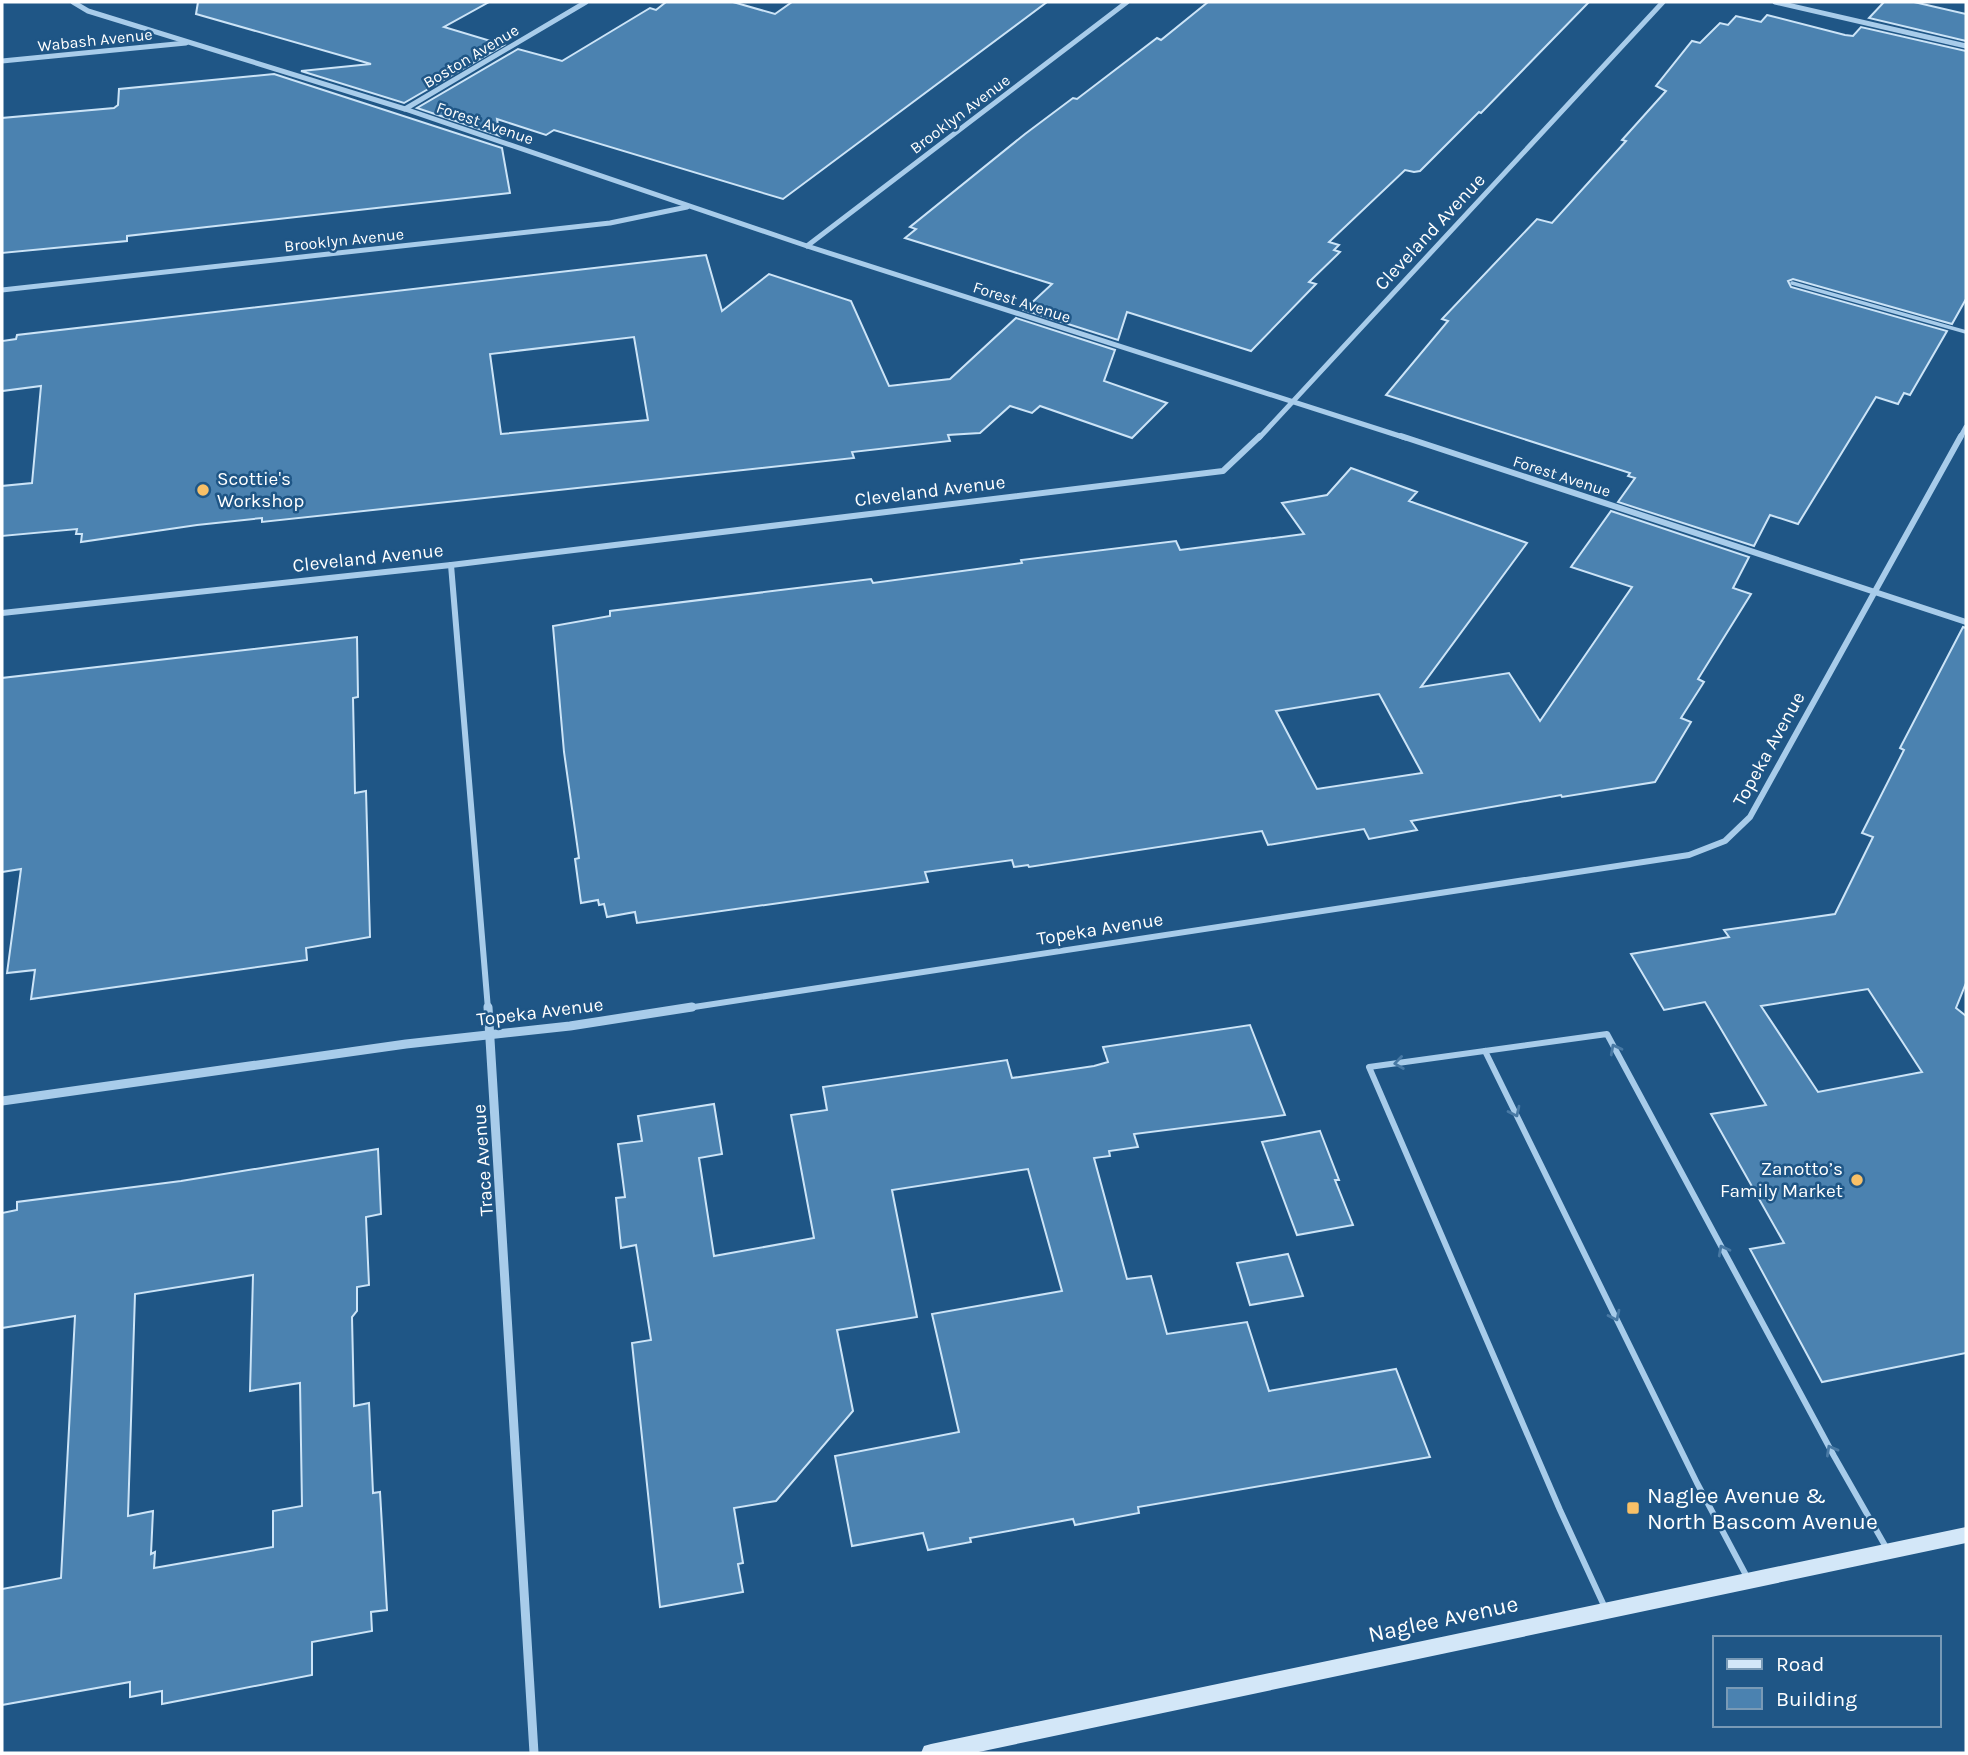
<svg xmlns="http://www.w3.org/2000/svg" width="1968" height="1755" viewBox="0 0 1968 1755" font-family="Karla,sans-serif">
<rect width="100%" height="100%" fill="#1f5686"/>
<g fill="#4b82b0" stroke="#cce4f7" stroke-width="2" fill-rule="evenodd">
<polygon points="198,2 489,2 444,27 504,45 404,103 301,71 371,64 196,14"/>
<polygon points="666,2 733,2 775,14 792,2 1047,2 783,199 554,130 546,135 497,119 500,136 417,108 518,49 562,61 650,8 656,10"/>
<polygon points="1208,2 1589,2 1481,113 1479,112 1420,171 1414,172 1405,170 1329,242 1339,245 1334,250 1340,252 1309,282 1316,284 1251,351 1127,312 1118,340 1024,310 1052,284 905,238 916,229 910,227 1025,134 1073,98 1077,99 1157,38 1161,40"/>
<polygon points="1884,2 1914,2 1966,14 1966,41 1869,18"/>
<polygon points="1767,15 1845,35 1853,36 1861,27 1966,51 1966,299 1952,324 1793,279 1788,281 1791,287 1947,331 1910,395 1904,393 1898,404 1876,397 1798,524 1770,515 1754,546 1618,502 1635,478 1628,476 1630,473 1386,395 1448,321 1442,319 1537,219 1552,223 1626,141 1622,140 1666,91 1656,86 1692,41 1700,43 1720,23 1728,25 1736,16 1761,22"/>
<polygon points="274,74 502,148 510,193 127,236 127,241 2,253 2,118 114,108 118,105 119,89"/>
<path d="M706 255 722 311 769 274 851 301 889 386 950 379 1016 318 1115 350 1104 381 1167 403 1132 438 1040 406 1032 413 1010 406 980 433 948 435 950 441 852 452 854 458 262 522V518L197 525 81 542 82 534H76L77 529 2 536V486L32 483 41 386 2 391V341L16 339 17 335ZM634 337 648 420 501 434 490 354Z"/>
<path d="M1351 468 1417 492 1409 501 1527 543 1421 687 1509 673 1540 721 1632 587 1571 567 1611 511 1749 557 1733 588 1751 594 1698 679 1704 682 1681 718 1691 722 1655 782 1562 797 1561 795 1411 821 1417 830 1369 839 1364 829 1268 845 1262 831 1029 867 1028 865 1014 867 1012 860 925 872 928 882 637 923 635 912 607 917 604 904 599 905 598 900 581 903 575 859 579 858 564 752 553 626 610 616V611L871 579 873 583 1022 563 1021 560 1176 541 1180 550 1304 534 1282 503 1327 495ZM1379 694 1422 773 1317 789 1276 711Z"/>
<path d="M1963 627 1966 628V983L1956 1008 1966 1016V1353L1822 1382 1750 1249 1784 1243 1711 1114 1766 1105 1705 1002 1664 1010 1631 954 1729 937 1724 930 1835 914 1873 837 1862 833 1904 750 1900 748ZM1868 989 1922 1072 1818 1092 1761 1006Z"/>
<polygon points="357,637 358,697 353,698 355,793 366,791 370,937 306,948 307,960 31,999 35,970 7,973 21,869 2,872 2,678"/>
<polygon points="1250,1025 1285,1115 1134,1134 1138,1147 1109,1151 1110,1156 1094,1158 1127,1279 1151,1276 1167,1334 1247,1322 1269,1391 1396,1369 1430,1457 1138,1507 1139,1513 1075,1525 1073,1519 970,1538 971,1542 928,1550 923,1533 852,1546 835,1456 959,1432 932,1314 1062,1291 1028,1169 892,1190 917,1317 837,1330 853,1411 776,1501 734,1508 743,1563 738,1564 743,1592 660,1607 632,1343 651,1340 636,1245 621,1248 616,1198 625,1197 618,1144 642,1141 638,1116 714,1104 722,1154 699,1158 714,1256 814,1238 791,1115 827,1110 823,1087 1007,1060 1012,1078 1094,1066 1108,1062 1103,1047"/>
<polygon points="1320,1131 1339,1180 1335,1180 1353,1225 1297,1235 1262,1142"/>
<path d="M378 1149 381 1214 366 1217 369 1285 357 1287V1311L352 1317 354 1406 369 1403 373 1493 380 1492 387 1610 371 1612 372 1631 312 1642V1675L162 1704V1691L130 1697V1682L2 1705V1589L61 1578 75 1316 2 1328V1213L17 1210V1202L181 1181ZM253 1275 250 1391 300 1383 302 1506 273 1511V1547L154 1568 155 1552 151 1554 153 1511 128 1516 135 1294Z"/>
<polygon points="1288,1254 1303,1296 1250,1305 1237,1263"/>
</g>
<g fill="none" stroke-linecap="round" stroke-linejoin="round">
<polyline stroke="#a8ccea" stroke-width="3.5" points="1792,283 1966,332"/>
<g stroke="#a8ccea" stroke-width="6">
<polyline points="1485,1051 1697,1483 1747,1577"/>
<polyline points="1606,1610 1560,1510 1369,1067 1607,1034 1834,1456 1887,1549"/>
</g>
<g stroke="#a8ccea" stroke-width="5">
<polyline points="73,2 88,11 405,109 807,246 1406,438"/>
<polyline points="1775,2 1966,46"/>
<polyline points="2,61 186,43"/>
<polyline points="405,109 586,2"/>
<polyline points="807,246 1127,2"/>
<polyline points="2,290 610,223 687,207"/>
<polyline points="1259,438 1663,2"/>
<polyline points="1960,438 1966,427"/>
</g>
<g stroke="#a8ccea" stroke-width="6">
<polyline points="1401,436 1966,622"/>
<polyline points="451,565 488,1009"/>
<polyline points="2,613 451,565 1223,471 1260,436"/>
<polyline points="681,1009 1689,855 1725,841 1750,817 1961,436"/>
</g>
<g stroke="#a8ccea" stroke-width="9">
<polyline points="488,1007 534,1753"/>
<polyline points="2,1101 406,1044 570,1026 692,1007"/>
</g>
<polygon fill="#d3e7f8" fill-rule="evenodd" points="1966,1527 1966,1543 974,1753 921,1753 924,1746 931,1744"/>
</g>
<defs><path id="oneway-chevron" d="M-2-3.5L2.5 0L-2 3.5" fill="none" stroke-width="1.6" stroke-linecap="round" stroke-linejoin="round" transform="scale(1.75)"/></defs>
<g stroke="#4879a4">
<use href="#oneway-chevron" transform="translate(1615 1049) rotate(-118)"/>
<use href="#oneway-chevron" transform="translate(1399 1063) rotate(172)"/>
<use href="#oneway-chevron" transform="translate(1515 1112) rotate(64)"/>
<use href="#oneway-chevron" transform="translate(1723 1250) rotate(-118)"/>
<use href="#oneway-chevron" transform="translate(1615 1316) rotate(64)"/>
<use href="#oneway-chevron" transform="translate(1831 1450) rotate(-119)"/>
</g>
<g fill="#f8c067" stroke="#1f5686" stroke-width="2.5">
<circle cx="203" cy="490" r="7"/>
<circle cx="1857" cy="1180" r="7"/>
<rect x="1626" y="1501" width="14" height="14" rx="3.5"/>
</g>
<g text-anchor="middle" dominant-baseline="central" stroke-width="5" stroke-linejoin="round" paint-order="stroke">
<g font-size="16" fill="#fff" stroke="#1f5686">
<text transform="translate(95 40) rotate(-6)">Wabash Avenue</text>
<text transform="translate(471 56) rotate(-31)">Boston Avenue</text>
<text transform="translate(960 114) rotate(-37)">Brooklyn Avenue</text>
<text transform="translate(485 123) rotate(19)">Forest Avenue</text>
<text transform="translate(344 240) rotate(-6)">Brooklyn Avenue</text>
<text transform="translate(1022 302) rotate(18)">Forest Avenue</text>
<text transform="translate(1562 476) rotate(18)">Forest Avenue</text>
</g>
<g font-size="19" fill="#fff" stroke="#1f5686">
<text transform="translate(1430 232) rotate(-47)">Cleveland Avenue</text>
<text transform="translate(930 491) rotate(-7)">Cleveland Avenue</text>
<text transform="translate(368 558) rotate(-6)">Cleveland Avenue</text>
<text transform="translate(1769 749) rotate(-61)">Topeka Avenue</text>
<text transform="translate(1100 929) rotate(-9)">Topeka Avenue</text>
<text transform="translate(540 1012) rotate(-7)">Topeka Avenue</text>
<text transform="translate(483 1160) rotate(-94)">Trace Avenue</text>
</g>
<g font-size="19" fill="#fff" stroke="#1f5686" text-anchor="start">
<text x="217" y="479">Scottie's<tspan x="217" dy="22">Workshop</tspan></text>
<text x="1843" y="1169" text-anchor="end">Zanotto’s<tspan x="1843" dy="22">Family Market</tspan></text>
</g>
<g font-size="23" fill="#fff" stroke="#1f5686" text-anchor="start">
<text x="1647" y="1495">Naglee Avenue &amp;<tspan x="1647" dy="26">North Bascom Avenue</tspan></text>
</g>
<g font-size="23" fill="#fff" stroke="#1f5686">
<text transform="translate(1443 1619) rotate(-12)">Naglee Avenue</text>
</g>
</g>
<rect width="1968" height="1755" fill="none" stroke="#ffffff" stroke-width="7"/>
<rect x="1713" y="1636" width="228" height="91" fill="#1f5686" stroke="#799ab6" stroke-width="2"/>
<rect x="1727" y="1659" width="35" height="10" fill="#d3e7f8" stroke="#799ab6" stroke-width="2"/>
<text x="1776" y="1671" font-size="21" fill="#ffffff">Road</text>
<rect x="1727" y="1688" width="35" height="21" fill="#4b82b0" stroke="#799ab6" stroke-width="2"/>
<text x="1776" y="1706" font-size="21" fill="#ffffff">Building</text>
</svg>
